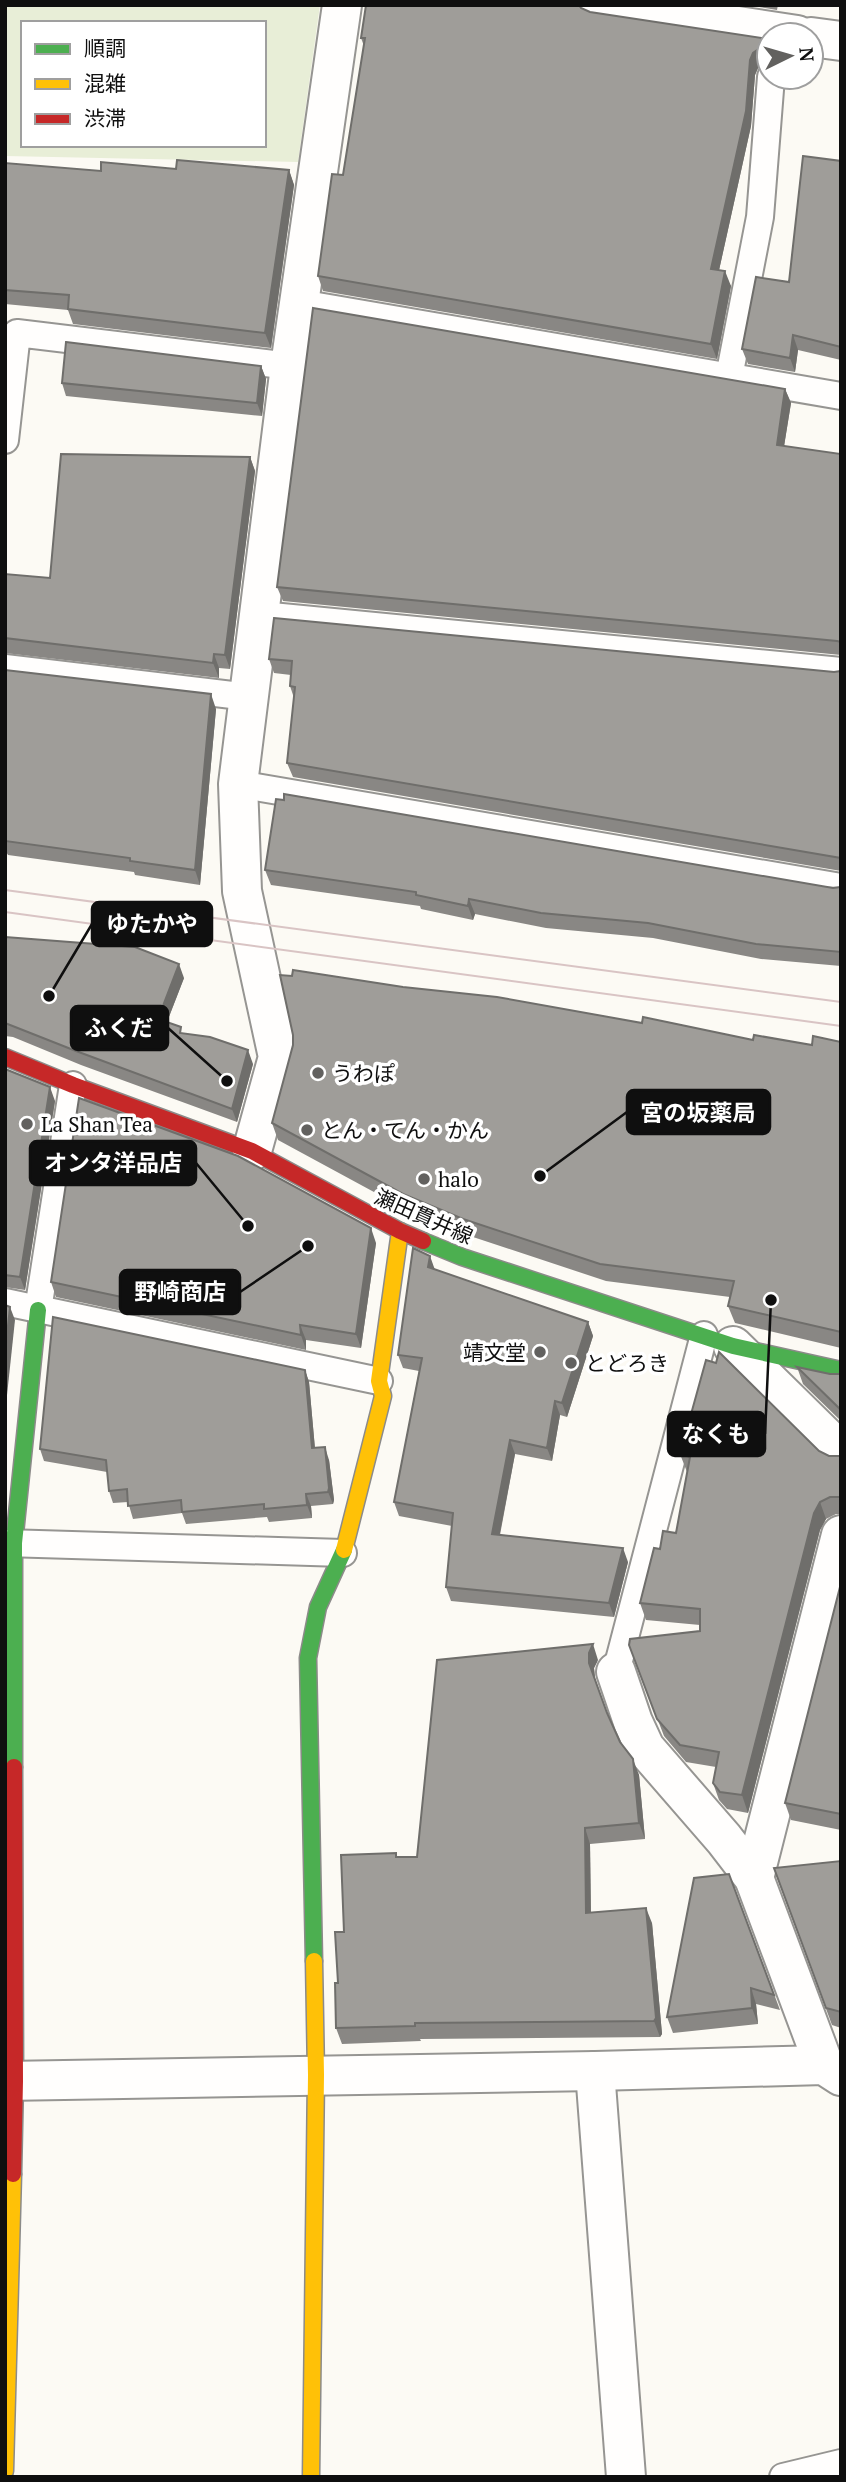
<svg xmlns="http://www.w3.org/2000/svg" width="846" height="2482" viewBox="0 0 846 2482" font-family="'PT Serif','Noto Sans JP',serif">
<rect width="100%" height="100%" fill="#fcfaf4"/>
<path fill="#e8eed7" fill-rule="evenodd" d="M5 5H320L298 162 5 156ZM23 23H264V145H23Z"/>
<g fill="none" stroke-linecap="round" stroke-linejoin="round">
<defs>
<g id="lane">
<polyline points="300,303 841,396"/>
<polyline points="729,377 760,217 771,77"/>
<polyline points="5,440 17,333 290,366"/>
<polyline points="261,615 841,671"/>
<polyline points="5,668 249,697"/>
<polyline points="238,784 841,887"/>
<polyline points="5,1302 379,1381"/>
<polyline points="38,1310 73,1085"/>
<polyline points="5,1543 343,1553"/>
<polyline points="616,1672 704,1335"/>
<polyline points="783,2477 841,2463"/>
</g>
<g id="street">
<polyline points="599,5 797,35"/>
<polyline points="811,37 841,41"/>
<polyline points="252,1151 278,1057 242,891 238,784 290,366 342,5"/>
<polyline points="733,1346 841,1452"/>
<polyline points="616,1672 633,1722 645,1748 724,1839 754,1878 824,2065"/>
<polyline points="754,1878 841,1535"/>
<polyline points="595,2071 626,2477"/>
<polyline points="5,2081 595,2071 824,2065 841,2076"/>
</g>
<g id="fast">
<polyline points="423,1241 462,1257 733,1346 841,1370"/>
<polyline points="14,1767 14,1543 38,1310"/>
<polyline points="314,1961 308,1658 318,1607 344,1550"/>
</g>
<g id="slow">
<polyline points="344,1550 383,1396 379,1381 400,1231"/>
<polyline points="5,2471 13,2174"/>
<polyline points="311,2477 316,2075 314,1961"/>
</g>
<g id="jam">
<polyline points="5,1057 73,1085 252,1151 400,1231 423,1241"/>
<polyline points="13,2174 15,2081 14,1767"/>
</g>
</defs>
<use href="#lane" stroke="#969592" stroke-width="30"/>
<use href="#street" stroke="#969592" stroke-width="42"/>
<use href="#fast" stroke="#8c8b89" stroke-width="19"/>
<use href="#slow" stroke="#8c8b89" stroke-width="19"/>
<use href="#jam" stroke="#8c8b89" stroke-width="19"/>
<use href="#lane" stroke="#fffefd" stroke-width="26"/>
<use href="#street" stroke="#fffefd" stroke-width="38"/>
<use href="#fast" stroke="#4caf50" stroke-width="16"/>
<use href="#slow" stroke="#ffc107" stroke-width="16"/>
<use href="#jam" stroke="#c62828" stroke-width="16"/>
<g stroke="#d9c4c4" stroke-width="2">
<polyline points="5,890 841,1002"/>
<polyline points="5,912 841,1026"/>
</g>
</g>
<g fill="#898784">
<polygon points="747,5 778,5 777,10"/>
<polygon points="581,8 590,12 762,38 768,53 766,62 758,68 755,75 751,126 719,270 731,286 717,359 323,291 318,276 343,175 364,46 361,38"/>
<polygon points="841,161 841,360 798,350 795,372 748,364 742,349 789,282"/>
<polygon points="5,163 101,171 176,169 289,170 294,185 271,348 73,324 68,310 5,304"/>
<polygon points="261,366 266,379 262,416 66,396 62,383"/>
<polygon points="785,389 791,403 784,446 841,454 841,655 283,601 277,587"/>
<polygon points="250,457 255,471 230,669 219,668 219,678 5,653 5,574 50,578"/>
<polygon points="269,659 834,672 841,671 841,871 293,777 287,763 294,698 290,686 291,675 274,673"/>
<polygon points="5,670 216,709 200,885 135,875 134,872 8,855 5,850"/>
<polygon points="265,870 840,887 841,966 761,959 653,938 546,928 475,914 473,920 421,909 420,906 271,885"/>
<polygon points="5,937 184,978 167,1022 183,1034 253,1064 237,1122 81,1065 13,1037 5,1036"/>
<polygon points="403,987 753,1040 812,1045 841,1042 841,1348 735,1323 728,1306 730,1297 606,1281 470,1236 409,1211 278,1140 272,1123"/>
<polygon points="5,1069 55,1101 25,1290 5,1287"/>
<polygon points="376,1243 361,1348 306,1340 306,1350 56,1297 51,1282"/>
<polygon points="435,1270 588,1322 593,1336 567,1417 560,1415 552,1461 515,1454 500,1535 628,1562 614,1617 451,1601 446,1587 452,1526 399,1516 394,1502 419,1371 403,1368 398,1355"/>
<polygon points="797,1367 830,1374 841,1374 841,1421 803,1384"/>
<polygon points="305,1370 309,1382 315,1448 329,1460 334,1500 333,1504 311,1506 312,1518 269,1522 267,1517 186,1524 182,1513 133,1519 128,1502 113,1503 109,1491 107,1472 44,1461 40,1449"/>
<polygon points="819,1451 829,1456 841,1456 841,1514 836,1514 826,1519 820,1530 748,1813 727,1809 719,1800 713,1783 716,1767 686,1762 664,1736 629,1645 700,1631 700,1625 646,1620 640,1603 660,1549 676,1533 687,1472 680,1454"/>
<polygon points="841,1583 841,1830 791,1820 785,1803"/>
<polygon points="598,1660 594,1668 595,1678 608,1717 620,1742 639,1775 645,1839 590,1844 591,1912 652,1923 662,2034 660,2037 420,2039 421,2041 342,2044 336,2028 338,1983 344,1932 397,1857 417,1857"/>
<polygon points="841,1861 841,2028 832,2025 774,1868"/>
<polygon points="729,1874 780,2010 756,2004 758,2024 673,2033 667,2017"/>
</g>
<g fill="#6f6e6b">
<polygon points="762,38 768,53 766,62 758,68 755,75 751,126 716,284 711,269 750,60 753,53"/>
<polygon points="289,170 294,185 271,348 265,333"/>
<polygon points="725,271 731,286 717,359 711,344"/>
<polygon points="793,335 798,350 795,372 790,358"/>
<polygon points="261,366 266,379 262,416 257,403"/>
<polygon points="785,389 791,403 782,459 777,445"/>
<polygon points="250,457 255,471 230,669 225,655"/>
<polygon points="214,654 219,668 219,678 213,663"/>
<polygon points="211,694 216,709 200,885 195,870"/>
<polygon points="469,899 475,914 473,920 468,906"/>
<polygon points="179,964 184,978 163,1032 158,1019"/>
<polygon points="248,1050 253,1064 237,1122 232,1109"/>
<polygon points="50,1087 55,1101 25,1290 20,1277"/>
<polygon points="371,1228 376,1243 361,1348 356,1334"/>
<polygon points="430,1256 435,1270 428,1267"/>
<polygon points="10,1307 15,1320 5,1414 5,1353"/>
<polygon points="588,1322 593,1336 567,1417 562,1403"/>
<polygon points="300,1325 306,1340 306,1350 301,1335"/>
<polygon points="305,1370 309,1382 316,1461 312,1448"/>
<polygon points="555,1401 560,1415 552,1461 547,1448"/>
<polygon points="510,1440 515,1454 497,1548 492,1534"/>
<polygon points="325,1447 329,1460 334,1500 333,1504 328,1492"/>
<polygon points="306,1494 311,1506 312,1518 307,1505"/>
<polygon points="820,1502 826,1519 820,1530 748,1813 742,1795 814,1513"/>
<polygon points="623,1548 628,1562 614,1617 609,1603"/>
<polygon points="593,1644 598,1660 594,1668 595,1678 589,1663 589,1653"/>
<polygon points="633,1759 639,1775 645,1839 639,1823"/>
<polygon points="585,1828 590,1844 591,1929 586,1913"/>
<polygon points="646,1908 652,1923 662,2034 660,2037 654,2021"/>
<polygon points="751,1988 756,2004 758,2024 752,2008"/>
</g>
<g fill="#9f9d99" stroke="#6f6e6b" stroke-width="2">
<polygon points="366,5 579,5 581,8 590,12 762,38 760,48 753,53 750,60 746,111 711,269 725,271 711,344 318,276 332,174 343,175 365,38 361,38"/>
<polygon points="803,156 841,161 841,347 793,335 790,358 742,349 756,277 789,282"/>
<polygon points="177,160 289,170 265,333 68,309 69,295 5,290 5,163 101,171 101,162 176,169"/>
<polygon points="313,308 785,389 777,445 841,454 841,642 837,641 277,587"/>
<polygon points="66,342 261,366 257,403 62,383"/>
<polygon points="61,454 250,457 225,655 214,654 213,663 5,638 5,574 50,578"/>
<polygon points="274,618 834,672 841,671 841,858 287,763 295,687 290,686 292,661 269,659"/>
<polygon points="5,670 211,694 195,870 130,861 130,858 5,841"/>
<polygon points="284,794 833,888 841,887 841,952 756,944 648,923 541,913 469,899 468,906 416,895 416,892 265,870 276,799 284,800"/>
<polygon points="5,937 135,947 179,964 158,1019 181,1027 180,1033 210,1037 248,1050 232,1109 76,1051 5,1023"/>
<polygon points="293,970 403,987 497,997 642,1023 643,1017 753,1040 754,1035 812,1045 813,1036 841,1042 841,1332 728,1306 734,1281 600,1264 463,1219 403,1194 272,1123 293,1045 293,1035 280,975 292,976"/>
<polygon points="5,1069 50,1087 20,1277 5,1275"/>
<polygon points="79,1098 238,1156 371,1228 356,1334 300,1325 301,1335 51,1282"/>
<polygon points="413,1248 430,1256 428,1267 588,1322 562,1403 555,1401 547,1448 510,1440 492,1534 623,1548 609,1603 446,1587 453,1513 394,1502 422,1358 398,1355"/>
<polygon points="5,1305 10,1307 5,1353"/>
<polygon points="53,1317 305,1370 312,1448 325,1447 329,1488 328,1492 306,1494 307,1505 264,1509 264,1504 182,1512 181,1500 128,1506 127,1489 109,1491 106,1460 40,1449"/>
<polygon points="719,1352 819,1451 829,1456 841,1456 841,1497 830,1497 820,1502 814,1513 742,1795 720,1792 713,1783 719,1752 680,1745 657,1719 629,1645 630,1639 700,1631 700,1609 640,1603 654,1548 660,1549 663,1531 676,1533 690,1457 680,1454 706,1360 716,1363"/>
<polygon points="797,1367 830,1374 841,1374 841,1410"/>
<polygon points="841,1583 841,1814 785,1803"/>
<polygon points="593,1644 589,1653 589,1663 607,1713 620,1742 633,1759 639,1823 585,1828 586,1913 646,1908 656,2018 654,2021 415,2023 415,2026 336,2028 335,1983 338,1983 335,1932 344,1932 341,1855 396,1853 396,1857 417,1857 437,1660"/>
<polygon points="841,1861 841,2012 826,2008 774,1868"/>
<polygon points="729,1874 774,1995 751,1988 752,2008 667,2017 694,1878"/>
</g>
<g fill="#62615f" stroke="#fff" stroke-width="2.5">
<circle cx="318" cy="1073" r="7"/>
<circle cx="27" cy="1124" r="7"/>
<circle cx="307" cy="1130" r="7"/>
<circle cx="424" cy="1179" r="7"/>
<circle cx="540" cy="1352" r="7"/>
<circle cx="571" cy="1363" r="7"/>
</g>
<g text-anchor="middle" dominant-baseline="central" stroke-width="7" stroke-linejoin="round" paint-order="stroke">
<g font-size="21" fill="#0f0f0f" stroke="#fff" text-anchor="start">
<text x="332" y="1073">うわぽ</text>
<text x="41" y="1124">La Shan Tea</text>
<text x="321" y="1130">とん・てん・かん</text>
<text x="438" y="1179">halo</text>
<text x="526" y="1352" text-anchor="end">靖文堂</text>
<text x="585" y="1363">とどろき</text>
</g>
<g font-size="21" fill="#0f0f0f" stroke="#fff">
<text transform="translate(424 1216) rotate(24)">瀬田貫井線</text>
</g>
</g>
<path fill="none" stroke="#0f0f0f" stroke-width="2.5" d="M49 996L92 924M227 1081L168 1028M540 1176L627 1112M248 1226L196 1163M308 1246L240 1292M771 1300L765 1434"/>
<g fill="#0f0f0f" stroke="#fff" stroke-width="2.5">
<circle cx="49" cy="996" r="7"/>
<circle cx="227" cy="1081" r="7"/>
<circle cx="540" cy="1176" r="7"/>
<circle cx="248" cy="1226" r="7"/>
<circle cx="308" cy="1246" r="7"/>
<circle cx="771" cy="1300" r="7"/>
</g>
<g fill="#0f0f0f" stroke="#0f0f0f" stroke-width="2.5">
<rect x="92" y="902" width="120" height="44" rx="7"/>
<rect x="71" y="1006" width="97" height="44" rx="7"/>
<rect x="627" y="1090" width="143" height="44" rx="7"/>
<rect x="30" y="1141" width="166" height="44" rx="7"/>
<rect x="120" y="1270" width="120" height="44" rx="7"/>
<rect x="668" y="1412" width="97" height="44" rx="7"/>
</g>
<g font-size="23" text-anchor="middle" font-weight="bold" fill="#fff">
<text x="152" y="932">ゆたかや</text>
<text x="119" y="1036">ふくだ</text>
<text x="698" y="1121">宮の坂薬局</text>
<text x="113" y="1171">オンタ洋品店</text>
<text x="180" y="1300">野崎商店</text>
<text x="716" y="1442">なくも</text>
</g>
<rect width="846" height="2482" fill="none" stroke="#0f0f0f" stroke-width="14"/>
<rect x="21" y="21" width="245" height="126" fill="#ffffff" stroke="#9f9f9f" stroke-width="2"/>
<rect x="35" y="44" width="35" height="10" fill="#4caf50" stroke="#9f9f9f" stroke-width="2"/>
<text x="84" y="56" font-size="21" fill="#0f0f0f">順調</text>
<rect x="35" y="79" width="35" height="10" fill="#ffc107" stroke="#9f9f9f" stroke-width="2"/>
<text x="84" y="91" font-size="21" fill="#0f0f0f">混雑</text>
<rect x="35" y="114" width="35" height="10" fill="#c62828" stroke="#9f9f9f" stroke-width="2"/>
<text x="84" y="126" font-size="21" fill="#0f0f0f">渋滞</text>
<g transform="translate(790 56) rotate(85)"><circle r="33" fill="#ffffff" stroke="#9f9f9f" stroke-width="2"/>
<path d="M0-5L12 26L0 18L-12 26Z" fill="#62615f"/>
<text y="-10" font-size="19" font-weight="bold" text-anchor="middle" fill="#0f0f0f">N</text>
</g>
</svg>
